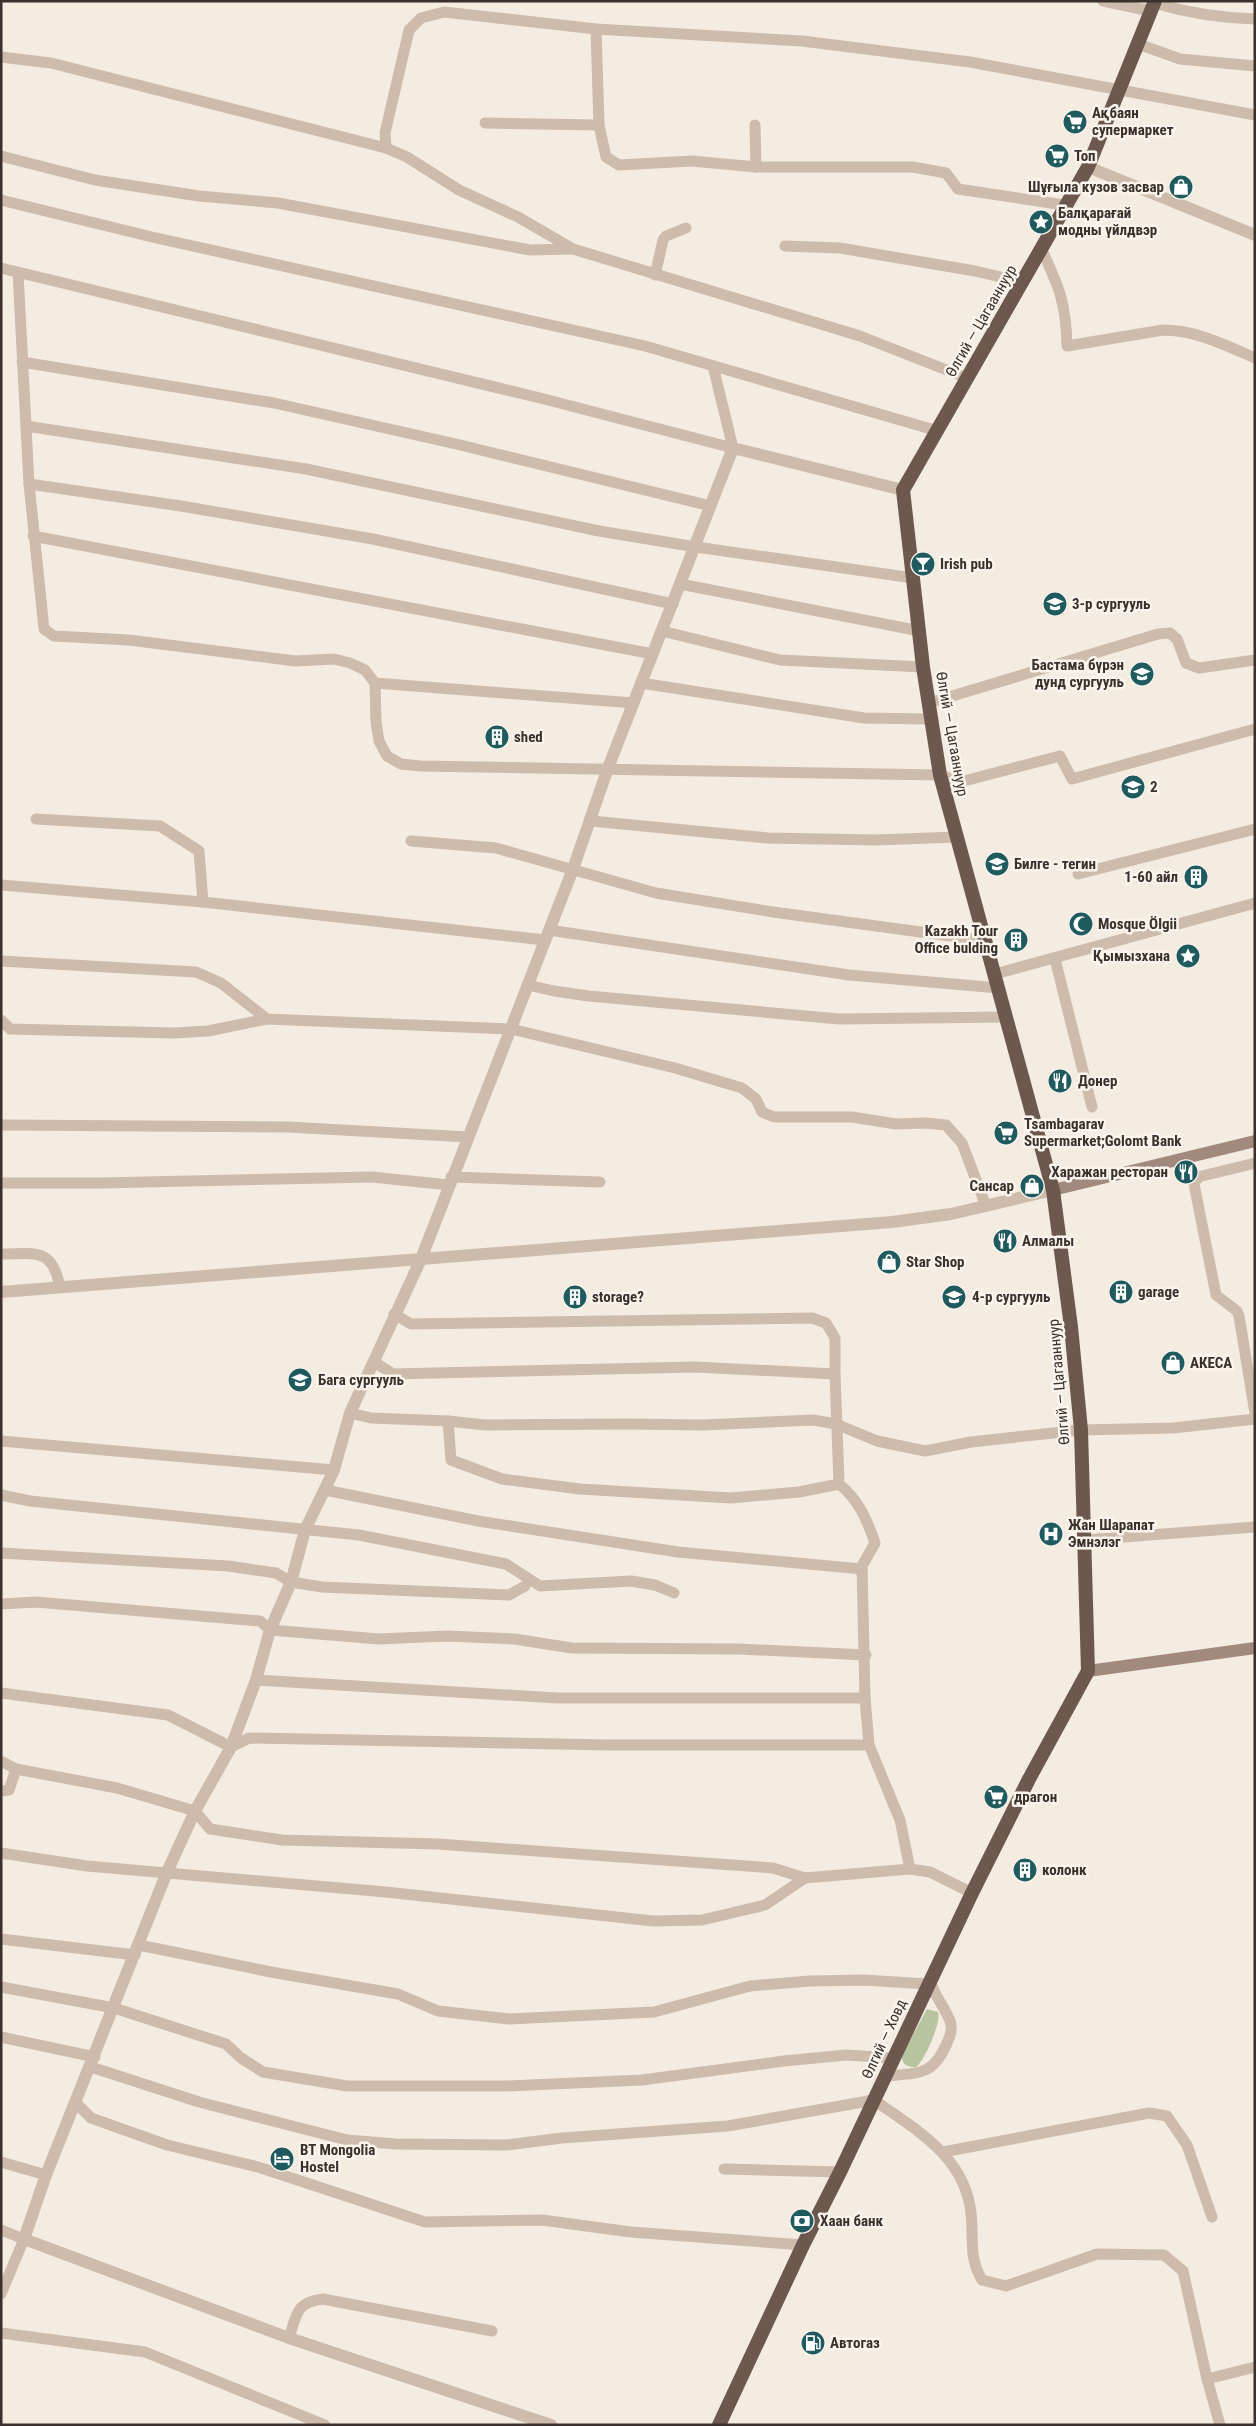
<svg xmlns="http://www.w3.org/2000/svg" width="1256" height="2426" viewBox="0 0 1256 2426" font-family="'Roboto Condensed',sans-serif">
<rect width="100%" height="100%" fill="#f4ebe1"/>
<path fill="#b8c4a0" d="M927 2009 938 2012C942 2021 924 2062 916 2067 907 2067 901 2064 902 2055Z"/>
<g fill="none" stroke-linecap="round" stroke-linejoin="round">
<g stroke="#cdbbac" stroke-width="11">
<polyline points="1103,1 1151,11"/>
<path d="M1154 3C1188 13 1220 18 1255 19"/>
<polyline points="596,29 599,125 606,157 619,165 692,161 756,167 913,167 946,173 958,189 1064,205"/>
<polyline points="1138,44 1180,59 1255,66"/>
<polyline points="1,57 51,63 386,148"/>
<polyline points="485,123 599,125"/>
<polyline points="755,125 756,167"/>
<polyline points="1,156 95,180 199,196 278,203 530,250 573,249"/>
<polyline points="1,200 152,237 645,346 938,431"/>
<polyline points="785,246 840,248 975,271 1022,282"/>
<path d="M1041 248C1059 287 1066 302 1067 346L1163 330C1196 330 1225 345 1255 358"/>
<polyline points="1,268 540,398 733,448 713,366"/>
<polyline points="18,273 29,484 44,629 54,636 129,640 295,661 334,659 350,663 365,670 375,683 376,722 379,741 387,756 401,764 420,766 940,775 960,782 1060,756 1072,779 1255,729"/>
<polyline points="655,275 663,240 666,236 686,228"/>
<polyline points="22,362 274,403 456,444 711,506"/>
<polyline points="967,378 860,336 573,249 518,217 459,190 407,157 386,148 385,133 409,30 421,18 444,12 596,29 802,41 970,62 1255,115"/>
<polyline points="26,426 306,469 599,531 696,547 913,578"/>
<polyline points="29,484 181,506 373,539 673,604"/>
<polyline points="33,536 653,654"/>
<polyline points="680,584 920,631"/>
<polyline points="662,631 780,660 923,667"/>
<polyline points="375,683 634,703"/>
<polyline points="641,683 864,718 930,719"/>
<polyline points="929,703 1158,634 1170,633 1177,639 1186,663 1199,668 1255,660"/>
<polyline points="36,819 160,826 199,851 203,902"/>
<polyline points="591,821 768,838 876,840 957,837"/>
<polyline points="411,841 496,848 656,893 773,912 987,941"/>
<polyline points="1078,874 1255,829"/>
<polyline points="1,885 203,902 545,940"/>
<polyline points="549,930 849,975 999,988"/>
<polyline points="1055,959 1092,1107"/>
<polyline points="1,961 196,972 221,983 267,1019 511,1029 675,1068 742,1088 756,1099 762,1112 774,1117 852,1117 896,1124 925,1123 946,1125 962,1143 986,1206"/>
<polyline points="995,974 1255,903"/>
<polyline points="528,985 554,991 589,996 839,1019 1006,1017"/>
<polyline points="1,1020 10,1029 174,1033 208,1031 267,1019"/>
<polyline points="1,1125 288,1127 468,1137"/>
<polyline points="1255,1163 1198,1177 1194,1184 1216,1295 1237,1311 1239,1316 1255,1413"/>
<polyline points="451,1177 600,1182"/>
<polyline points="1,1183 101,1183 372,1177 449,1185"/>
<path d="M1 1254C36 1254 52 1247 60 1287"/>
<polyline points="374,1362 393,1374 695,1367 835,1374 835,1338 826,1323 812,1318 411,1324 394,1314"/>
<path d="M835 1374 839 1484C859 1500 867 1520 875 1543L862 1566 865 1698 869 1745 900 1820 910 1869 930 1872 972 1893"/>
<polyline points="350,1413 371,1418 448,1421 485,1425 629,1424 704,1425 813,1420 836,1424 877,1441 925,1451 971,1442 1081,1430 1173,1428 1255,1419"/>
<polyline points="448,1421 451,1460 502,1479 580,1489 731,1498 799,1492 839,1484"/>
<polyline points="1,1441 334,1470"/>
<polyline points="325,1490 478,1521 678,1552 862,1569"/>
<polyline points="1,1495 30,1501 359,1535 506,1564 540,1586 631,1581 655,1585 674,1593"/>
<polyline points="1084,1540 1255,1527"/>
<polyline points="1,1553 228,1566 276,1573 291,1582 322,1587 509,1595 525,1586"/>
<polyline points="1,1604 36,1602 260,1621 270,1630 379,1639 447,1636 514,1639 572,1648 739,1649 866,1655"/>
<polyline points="256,1680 557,1698 865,1698"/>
<polyline points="1,1693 168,1715 231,1747 249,1738 609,1745 869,1745"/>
<polyline points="1,1761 16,1769 117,1788 195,1811 210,1829 282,1840 438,1844 773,1868 805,1878 910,1869"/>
<polyline points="1,1791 9,1790 16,1769"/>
<polyline points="1,1853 87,1866 386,1892 653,1921 702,1920 765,1905 805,1878"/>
<polyline points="1,1939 135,1955"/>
<polyline points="139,1945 271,1972 398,1994 438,2011 509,2019 654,2012 750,1986 810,1981 864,1980 927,1984"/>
<polyline points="1,1987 114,2008 226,2044 241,2058 263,2072 347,2086 506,2086 642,2080 784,2061 846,2055 893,2058"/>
<polyline points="1,2037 95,2057"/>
<path d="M91 2067 199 2102 347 2140 396 2144 507 2145 562 2138 728 2126 874 2100C916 2130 965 2156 971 2213 974 2239 968 2256 982 2280L1006 2286 1097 2254 1164 2255 1183 2271 1207 2379 1220 2425"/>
<path d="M885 2076C919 2073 933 2076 947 2043 950 2037 953 2027 950 2021 944 2005 935 1998 930 1980"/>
<polyline points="76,2103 91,2118 167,2145 258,2167 425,2222 542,2220 631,2232 803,2245"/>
<polyline points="943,2152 1149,2113 1167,2116 1187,2145 1212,2217"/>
<polyline points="1,2162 46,2175"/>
<polyline points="724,2169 840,2172"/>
<polyline points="1,2230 24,2239 1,2294"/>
<polyline points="1,2333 145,2352 325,2425"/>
<path d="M289 2338C297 2314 296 2302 323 2299L492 2331"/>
<polyline points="1207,2379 1255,2367"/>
</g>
<g stroke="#cdbbac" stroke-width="12">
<polyline points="1088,167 1255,235"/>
<polyline points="1,1292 892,1222 951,1214 1053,1190"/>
<polyline points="551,2425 289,2338 24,2239 46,2175 167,1872 195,1811 231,1747 256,1680 270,1630 291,1582 305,1530 334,1470 350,1413 421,1259 573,869 608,768 733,448 903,490"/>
</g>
<g stroke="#a18a7d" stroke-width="12">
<polyline points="1053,1190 1255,1141"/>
<polyline points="1088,1671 1255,1648"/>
</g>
<polyline stroke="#6c584f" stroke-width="14" points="719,2425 803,2245 840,2172 972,1893 1029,1779 1088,1671 1081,1430 1071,1327 1053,1190 940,775 923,667 903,490 1088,167 1155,1"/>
</g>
<defs>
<symbol id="supermarket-disc" viewBox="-11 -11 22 22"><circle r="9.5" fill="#1f5a5e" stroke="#fbf5ee"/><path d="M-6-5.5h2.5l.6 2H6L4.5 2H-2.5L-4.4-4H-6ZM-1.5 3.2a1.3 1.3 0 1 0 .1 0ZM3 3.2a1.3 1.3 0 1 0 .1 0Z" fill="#fff"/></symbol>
<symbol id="shop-disc" viewBox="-11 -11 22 22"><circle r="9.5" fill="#1f5a5e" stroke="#fbf5ee"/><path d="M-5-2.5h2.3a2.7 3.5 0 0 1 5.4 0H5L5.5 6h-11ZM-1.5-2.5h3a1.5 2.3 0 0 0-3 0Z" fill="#fff"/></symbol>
<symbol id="sight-disc" viewBox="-11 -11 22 22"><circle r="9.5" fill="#1f5a5e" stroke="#fbf5ee"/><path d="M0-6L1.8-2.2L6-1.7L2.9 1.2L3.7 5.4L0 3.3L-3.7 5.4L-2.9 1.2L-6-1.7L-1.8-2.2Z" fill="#fff"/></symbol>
<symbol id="bar-disc" viewBox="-11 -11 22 22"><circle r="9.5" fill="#1f5a5e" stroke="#fbf5ee"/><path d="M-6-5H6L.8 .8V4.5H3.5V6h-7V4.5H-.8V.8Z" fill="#fff"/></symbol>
<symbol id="school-disc" viewBox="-11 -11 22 22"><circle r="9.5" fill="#1f5a5e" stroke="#fbf5ee"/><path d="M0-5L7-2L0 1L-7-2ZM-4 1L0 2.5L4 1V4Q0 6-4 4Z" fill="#fff"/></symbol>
<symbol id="building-disc" viewBox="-11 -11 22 22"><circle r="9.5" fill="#1f5a5e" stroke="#fbf5ee"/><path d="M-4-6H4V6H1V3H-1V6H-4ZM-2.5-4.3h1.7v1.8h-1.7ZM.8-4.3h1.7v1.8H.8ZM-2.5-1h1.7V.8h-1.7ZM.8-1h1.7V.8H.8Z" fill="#fff"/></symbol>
<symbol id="mosque-disc" viewBox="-11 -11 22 22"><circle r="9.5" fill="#1f5a5e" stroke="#fbf5ee"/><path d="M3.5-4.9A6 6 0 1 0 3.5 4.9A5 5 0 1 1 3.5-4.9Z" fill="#fff"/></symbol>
<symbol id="restaurant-disc" viewBox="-11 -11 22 22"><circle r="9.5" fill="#1f5a5e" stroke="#fbf5ee"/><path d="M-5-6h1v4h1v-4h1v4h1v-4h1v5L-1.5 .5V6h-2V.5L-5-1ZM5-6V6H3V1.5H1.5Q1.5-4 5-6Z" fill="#fff"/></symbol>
<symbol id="hospital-disc" viewBox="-11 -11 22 22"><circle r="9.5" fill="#1f5a5e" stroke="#fbf5ee"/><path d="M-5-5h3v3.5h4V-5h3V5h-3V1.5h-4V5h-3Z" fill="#fff"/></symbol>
<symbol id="hotel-disc" viewBox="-11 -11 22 22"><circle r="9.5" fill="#1f5a5e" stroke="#fbf5ee"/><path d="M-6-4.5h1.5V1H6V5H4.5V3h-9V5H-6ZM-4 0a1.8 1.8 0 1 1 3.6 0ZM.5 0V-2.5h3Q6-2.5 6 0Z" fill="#fff"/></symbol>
<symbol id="bank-disc" viewBox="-11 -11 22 22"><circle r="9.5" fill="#1f5a5e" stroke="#fbf5ee"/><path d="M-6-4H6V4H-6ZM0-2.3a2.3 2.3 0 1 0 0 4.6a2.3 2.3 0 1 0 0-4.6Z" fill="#fff"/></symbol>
<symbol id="fuel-disc" viewBox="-11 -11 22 22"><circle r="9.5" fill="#1f5a5e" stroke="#fbf5ee"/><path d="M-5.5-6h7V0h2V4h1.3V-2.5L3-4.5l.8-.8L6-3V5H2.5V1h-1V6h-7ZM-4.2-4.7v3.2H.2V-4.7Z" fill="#fff"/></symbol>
</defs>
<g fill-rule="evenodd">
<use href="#supermarket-disc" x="1061" y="108" width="28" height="28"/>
<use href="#supermarket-disc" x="1043" y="142" width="28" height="28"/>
<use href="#shop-disc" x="1167" y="173" width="28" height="28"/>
<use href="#sight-disc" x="1027" y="208" width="28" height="28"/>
<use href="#bar-disc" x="909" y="550" width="28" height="28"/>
<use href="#school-disc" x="1041" y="590" width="28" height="28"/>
<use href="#school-disc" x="1128" y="660" width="28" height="28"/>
<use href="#building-disc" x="483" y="723" width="28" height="28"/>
<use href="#school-disc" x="1119" y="773" width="28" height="28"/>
<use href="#school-disc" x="983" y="850" width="28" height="28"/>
<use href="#building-disc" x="1182" y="863" width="28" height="28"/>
<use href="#mosque-disc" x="1067" y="910" width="28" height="28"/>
<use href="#building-disc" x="1002" y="926" width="28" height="28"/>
<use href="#sight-disc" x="1174" y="942" width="28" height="28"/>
<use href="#restaurant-disc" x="1046" y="1067" width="28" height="28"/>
<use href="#supermarket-disc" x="992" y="1119" width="28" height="28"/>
<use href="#restaurant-disc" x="1172" y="1158" width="28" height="28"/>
<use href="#shop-disc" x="1018" y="1172" width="28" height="28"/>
<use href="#restaurant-disc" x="991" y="1227" width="28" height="28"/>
<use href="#shop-disc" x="875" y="1248" width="28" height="28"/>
<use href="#building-disc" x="1107" y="1278" width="28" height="28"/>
<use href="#building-disc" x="561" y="1283" width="28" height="28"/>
<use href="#school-disc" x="940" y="1283" width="28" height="28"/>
<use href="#shop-disc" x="1159" y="1349" width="28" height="28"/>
<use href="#school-disc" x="286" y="1366" width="28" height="28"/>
<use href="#hospital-disc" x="1037" y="1520" width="28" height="28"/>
<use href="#supermarket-disc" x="982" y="1783" width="28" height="28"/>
<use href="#building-disc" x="1011" y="1856" width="28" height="28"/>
<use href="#hotel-disc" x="268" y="2145" width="28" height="28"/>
<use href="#bank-disc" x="788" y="2207" width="28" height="28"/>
<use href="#fuel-disc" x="799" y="2329" width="28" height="28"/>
</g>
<g text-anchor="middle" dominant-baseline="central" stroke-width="5" stroke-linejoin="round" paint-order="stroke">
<g font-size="15" font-weight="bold" fill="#3b302b" stroke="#fbf5ee" text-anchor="start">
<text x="1092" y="113">Ақбаян<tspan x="1092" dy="17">супермаркет</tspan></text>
<text x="1074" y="156">Топ</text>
<text x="1164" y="187" text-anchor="end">Шұғыла кузов засвар</text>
<text x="1058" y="213">Балқарағай<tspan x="1058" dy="17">модны үйлдвэр</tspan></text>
<text x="940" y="564">Irish pub</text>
<text x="1072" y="604">3-р сургууль</text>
<text x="1124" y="665" text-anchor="end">Бастама бүрэн<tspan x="1124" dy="17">дунд сургууль</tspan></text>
<text x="514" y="737">shed</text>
<text x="1150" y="787">2</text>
<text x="1014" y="864">Билге - тегин</text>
<text x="1178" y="877" text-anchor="end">1-60 айл</text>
<text x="1098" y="924">Mosque Ölgii</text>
<text x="998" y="931" text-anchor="end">Kazakh Tour<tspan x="998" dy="17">Office bulding</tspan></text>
<text x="1170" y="956" text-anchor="end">Қымызхана</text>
<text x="1078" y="1081">Донер</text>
<text x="1024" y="1124">Tsambagarav<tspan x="1024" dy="17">Supermarket;Golomt Bank</tspan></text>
<text x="1168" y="1172" text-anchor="end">Харажан ресторан</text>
<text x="1014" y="1186" text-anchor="end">Сансар</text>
<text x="1022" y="1241">Алмалы</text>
<text x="906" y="1262">Star Shop</text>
<text x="1138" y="1292">garage</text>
<text x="592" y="1297">storage?</text>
<text x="972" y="1297">4-р сургууль</text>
<text x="1190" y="1363">АКЕСА</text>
<text x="318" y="1380">Бага сургууль</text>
<text x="1068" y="1525">Жан Шарапат<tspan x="1068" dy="17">Эмнэлэг</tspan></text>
<text x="1014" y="1797">драгон</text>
<text x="1042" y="1870">колонк</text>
<text x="300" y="2150">BT Mongolia<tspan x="300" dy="17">Hostel</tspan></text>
<text x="820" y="2221">Хаан банк</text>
<text x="830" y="2343">Автогаз</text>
</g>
<g font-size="15" fill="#3b302b" stroke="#fbf5ee">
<text transform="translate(981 321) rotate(-60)">Өлгий — Цагааннуур</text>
<text transform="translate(952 734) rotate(80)">Өлгий — Цагааннуур</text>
<text transform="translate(1059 1382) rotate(-95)">Өлгий — Цагааннуур</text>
<text transform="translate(884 2039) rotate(-65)">Өлгий — Ховд</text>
</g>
</g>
<rect width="1256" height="2426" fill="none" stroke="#3b302b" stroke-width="5"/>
</svg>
